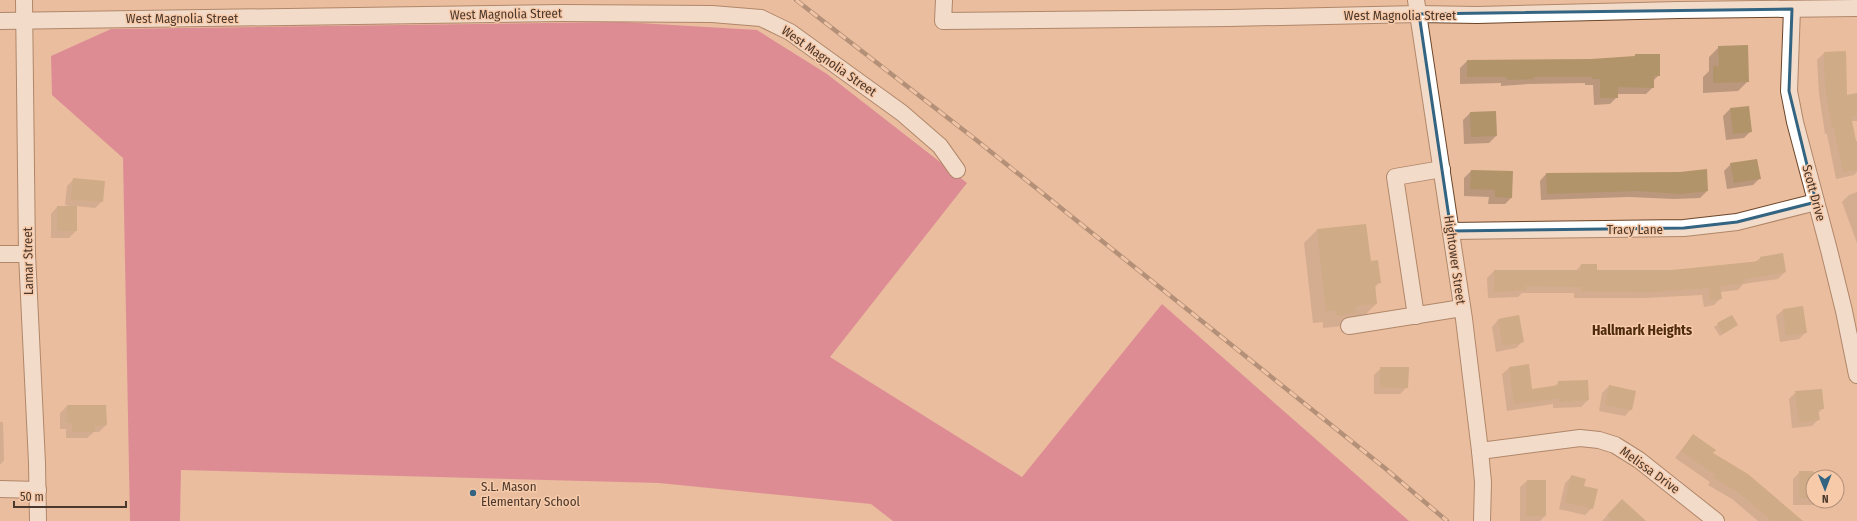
<svg xmlns="http://www.w3.org/2000/svg" width="1857" height="521" viewBox="0 0 1857 521" font-family="'Fira Sans Condensed',sans-serif">
<rect width="100%" height="100%" fill="#eabd9e"/>
<polygon fill="#d05187" points="622,22 757,30 827,74 967,183 830,357 1022,477 1162,304 1409,521 893,521 871,504 659,483 181,470 180,521 130,521 123,158 52,95 51,56 111,29"/>
<g fill="#0003">
<polygon points="1719,47 1748,81 1738,91 1703,93 1703,77 1709,71 1709,57"/>
<polygon points="1824,53 1846,96 1857,94 1857,121 1851,121 1857,149 1857,172 1854,175 1836,179 1827,134 1825,134 1819,94 1817,60"/>
<polygon points="1635,55 1659,75 1653,81 1653,87 1646,94 1617,94 1617,97 1610,104 1594,105 1593,85 1585,85 1585,83 1528,84 1501,86 1501,83 1460,84 1460,68 1467,61 1591,60 1634,57"/>
<polygon points="1730,109 1751,131 1744,138 1726,140 1723,116"/>
<polygon points="1470,113 1496,136 1489,143 1464,144 1463,120"/>
<polygon points="1731,164 1760,178 1753,185 1727,189 1724,171"/>
<polygon points="1471,171 1511,198 1505,204 1488,204 1489,197 1464,196 1464,178"/>
<polygon points="1546,174 1707,191 1700,198 1674,199 1629,197 1541,200 1540,181"/>
<polygon points="74,179 102,201 95,208 76,206 76,231 69,238 51,238 51,214 57,207 70,207 70,206 65,205 67,186"/>
<polygon points="1857,192 1857,243 1842,202 1849,195"/>
<polygon points="1366,225 1370,262 1379,283 1374,288 1376,304 1363,317 1342,326 1323,328 1323,322 1313,323 1304,243 1317,230"/>
<polygon points="1760,258 1785,272 1778,279 1743,284 1738,290 1720,292 1721,298 1714,305 1704,307 1702,295 1645,298 1574,298 1574,293 1522,293 1518,297 1488,298 1487,278 1494,271 1576,271 1581,265 1596,271 1672,271 1755,262"/>
<polygon points="1802,307 1806,332 1799,339 1780,342 1776,316 1783,310"/>
<polygon points="1731,316 1737,325 1720,336 1714,327"/>
<polygon points="1498,320 1523,341 1516,348 1496,352 1492,327"/>
<polygon points="1381,368 1407,387 1400,394 1374,394 1374,375"/>
<polygon points="1509,368 1531,390 1554,387 1559,382 1588,381 1588,400 1581,407 1553,408 1553,404 1507,411 1502,374"/>
<polygon points="1609,386 1631,409 1625,416 1599,411 1602,393"/>
<polygon points="1796,392 1823,408 1818,413 1819,419 1812,426 1792,428 1789,399"/>
<polygon points="67,406 106,425 99,432 94,432 87,438 66,438 66,429 60,429 60,413"/>
<polygon points="0,422 3,422 4,460 0,465"/>
<polygon points="1693,435 1712,453 1802,521 1758,521 1732,499 1708,485 1710,482 1675,458"/>
<polygon points="1800,472 1830,472 1830,477 1813,477 1813,501 1827,501 1823,505 1793,505 1793,479"/>
<polygon points="1572,476 1583,487 1592,508 1585,515 1559,509 1565,483"/>
<polygon points="1527,481 1545,481 1545,516 1540,521 1520,521 1520,487"/>
<polygon points="1615,507 1645,521 1602,521"/>
</g>
<g fill="#b1946a">
<polygon points="1748,45 1749,82 1713,83 1713,66 1719,66 1718,46"/>
<polygon points="1846,51 1847,95 1857,93 1857,115 1851,116 1856,141 1857,141 1857,170 1843,172 1834,128 1832,128 1825,86 1824,52"/>
<polygon points="1635,54 1660,54 1660,76 1654,76 1654,88 1618,87 1618,98 1600,98 1600,79 1592,79 1592,77 1534,77 1534,79 1507,80 1507,77 1467,77 1467,60 1591,59 1635,56"/>
<polygon points="1749,106 1752,132 1733,134 1730,108"/>
<polygon points="1496,111 1497,136 1471,137 1470,112"/>
<polygon points="1757,159 1761,179 1734,183 1730,163"/>
<polygon points="1707,169 1708,191 1681,194 1636,191 1547,194 1546,173 1680,172"/>
<polygon points="1471,170 1513,171 1512,198 1495,197 1495,190 1470,189"/>
<polygon points="73,178 105,181 103,202 71,199"/>
<rect x="57" y="206" width="20" height="25"/>
<polygon points="1366,224 1371,261 1378,260 1381,283 1375,284 1377,304 1355,306 1356,313 1336,316 1335,310 1326,311 1317,229"/>
<polygon points="1783,253 1786,272 1745,279 1745,283 1720,286 1722,299 1710,300 1709,288 1652,292 1581,291 1581,287 1525,286 1526,290 1494,292 1494,270 1581,270 1581,264 1597,264 1597,270 1672,270 1760,261 1760,257"/>
<polygon points="1803,306 1807,333 1786,335 1783,309"/>
<polygon points="1519,315 1524,342 1503,346 1498,319"/>
<polygon points="1732,315 1738,325 1723,334 1717,323"/>
<polygon points="1529,364 1532,389 1559,385 1558,381 1588,380 1589,400 1559,402 1559,398 1514,404 1509,367"/>
<polygon points="1380,367 1409,367 1408,388 1380,387"/>
<polygon points="1609,385 1636,391 1632,410 1605,405"/>
<polygon points="1822,389 1824,409 1818,409 1820,420 1799,422 1795,391"/>
<polygon points="67,405 106,405 107,425 95,426 95,432 72,432 72,423 67,423"/>
<polygon points="1693,434 1716,450 1713,453 1748,474 1803,521 1772,521 1738,492 1714,478 1716,475 1681,451"/>
<rect x="1799" y="471" width="14" height="27"/>
<polygon points="1571,475 1586,479 1584,486 1598,489 1593,509 1565,502"/>
<polygon points="1527,480 1546,480 1546,516 1526,516"/>
<polygon points="1622,499 1646,521 1613,521 1607,515"/>
</g>
<g fill="none" stroke-linecap="round" stroke-linejoin="round">
<defs>
<g id="minor">
<polyline points="24,0 27,254 37,463 38,521"/>
<polyline points="944,0 943,21 1229,18 1419,14 1477,15 1679,10 1857,8"/>
<polyline points="1416,0 1464,319 1480,451 1483,482 1482,521"/>
<polyline points="1792,9 1789,91 1795,122 1829,250 1844,311 1857,375"/>
<polyline points="0,21 562,13 712,14 761,18 790,32 902,113 940,146 957,170"/>
<polyline points="1451,231 1684,228 1737,222 1816,202"/>
<polyline points="0,254 27,254"/>
<polyline points="1416,316 1395,177 1442,169"/>
<polyline points="1349,326 1462,308"/>
<polyline points="1480,451 1580,438 1599,440 1615,445 1639,460 1716,521"/>
<polyline points="0,489 38,490"/>
</g>
</defs>
<use href="#minor" stroke="#6b4529" stroke-width="18"/>
<use href="#minor" stroke="#fff" stroke-width="16"/>
<defs>
<polyline id="rail" points="796,0 975,139 1386,469 1447,521"/>
</defs>
<use href="#rail" stroke="#735a49" stroke-width="4.5"/>
<use href="#rail" stroke="#f7caaa" stroke-width="3" stroke-dasharray="9" stroke-linecap="butt"/>
</g>
<path d="M0 0H1857V521H0ZM1792 9 1789 91 1816 202 1737 222 1684 228 1451 231 1419 14Z" fill="#eabd9e" fill-opacity=".55" fill-rule="evenodd"/>
<path fill="none" stroke="#336582" stroke-width="3" stroke-linejoin="round" d="M1792 9 1789 91 1816 202 1737 222 1684 228 1451 231 1419 14Z"/>
<circle fill="#336582" stroke="#f7caaa" stroke-width="1.5" cx="473" cy="493" r="4"/>
<g text-anchor="middle" dominant-baseline="central" stroke-width="3" stroke-linejoin="round" paint-order="stroke">
<g font-size="13" fill="#4a382c" stroke="#f7caaa">
<text transform="translate(506 14) rotate(-1)">West Magnolia Street</text>
<text x="1400" y="15">West Magnolia Street</text>
<text x="182" y="18">West Magnolia Street</text>
<text transform="translate(829 61) rotate(35)">West Magnolia Street</text>
<text transform="translate(1814 193) rotate(75)">Scott Drive</text>
<text x="1635" y="229">Tracy Lane</text>
<text transform="translate(1455 260) rotate(82)">Hightower Street</text>
<text transform="translate(28 261) rotate(-91)">Lamar Street</text>
<text transform="translate(1650 470) rotate(36)">Melissa Drive</text>
</g>
<g font-size="13" fill="#4a382c" stroke="#f7caaa" text-anchor="start">
<text x="481" y="486">S.L. Mason<tspan x="481" dy="15">Elementary School</tspan></text>
</g>
<g font-size="14" font-weight="bold" fill="#4f2b0e" stroke="#f7caaa">
<text x="1642" y="330">Hallmark Heights</text>
</g>
</g>
<g transform="translate(1825 489) rotate(179)"><circle r="19" fill="#f7caaa" stroke="#b29078"/>
<path d="M0-3L7 15L0 10L-7 15Z" fill="#336582"/>
<text y="-6" font-size="11" font-weight="bold" text-anchor="middle" fill="#4a382c">N</text>
</g>
<path d="M14 501v6h112v-6" fill="none" stroke="#4a382c" stroke-width="2"/>
<text x="20" y="501" font-size="12" fill="#4a382c" stroke="#f7caaa" stroke-width="3" paint-order="stroke">50 m</text>
</svg>
